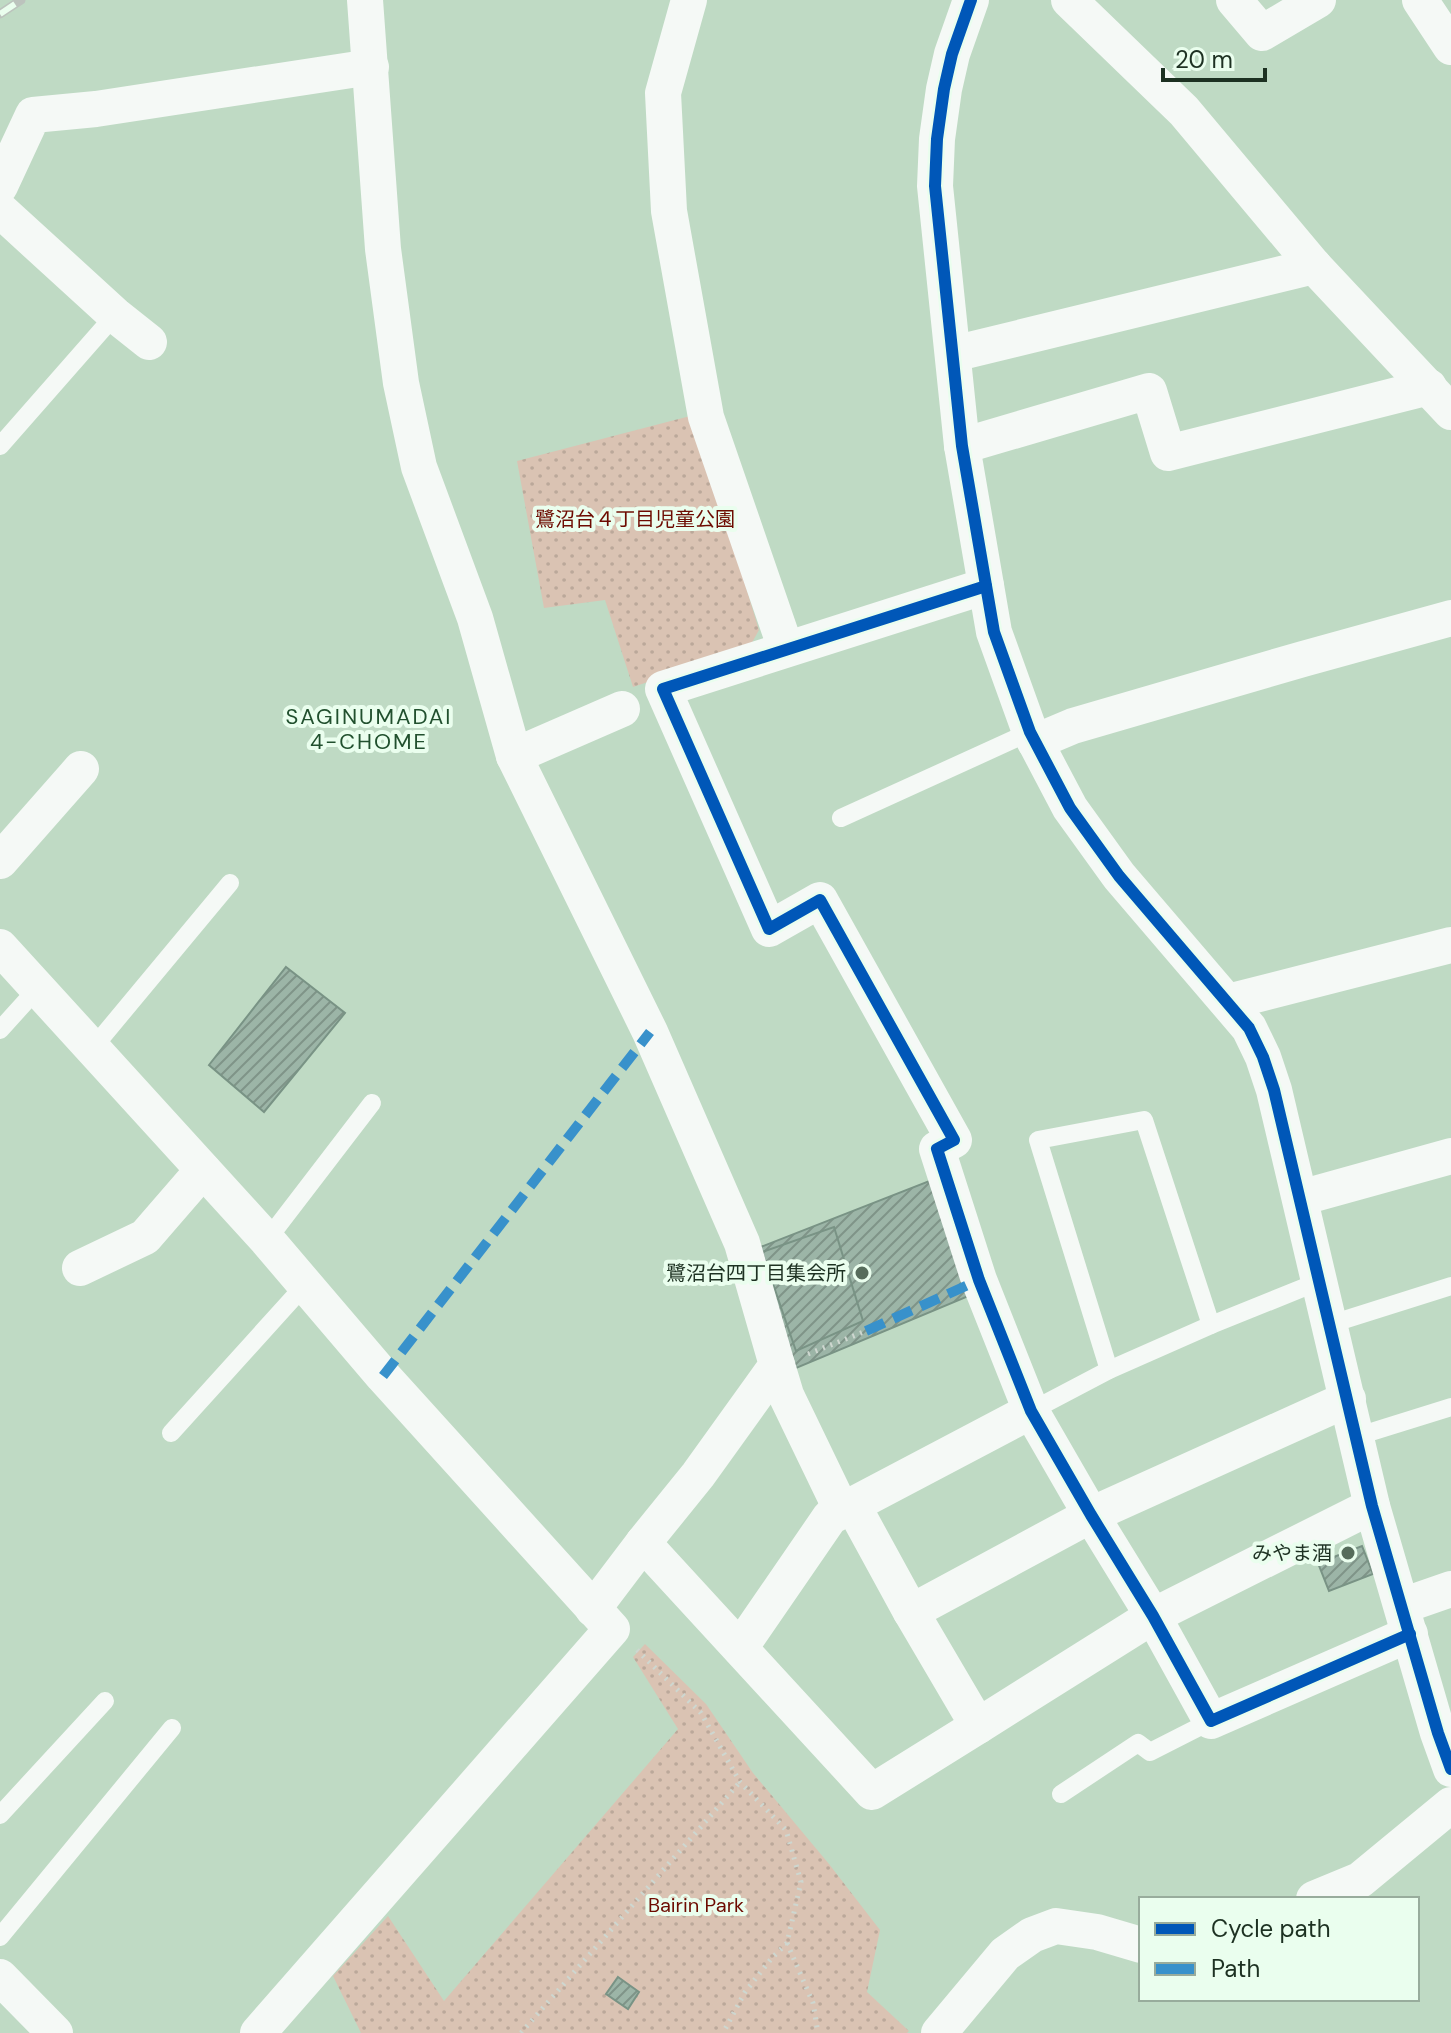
<svg xmlns="http://www.w3.org/2000/svg" width="1451" height="2033" viewBox="0 0 1451 2033" font-family="'DM Sans','Noto Sans JP',sans-serif">
<defs>
<pattern id="park-dots" width="8" height="8" patternUnits="userSpaceOnUse" patternTransform="scale(2)"><rect width="8" height="8" fill="#dac3b3"/><path d="M2 2h.1M6 6h.1" fill="none" stroke="#bba89a" stroke-width="1.8" stroke-linecap="round"/></pattern>
<pattern id="building-hatch" width="6" height="6" patternUnits="userSpaceOnUse" patternTransform="scale(2)"><rect width="6" height="6" fill="#9cb5a7"/><path d="M-1 1l2-2M0 6l6-6M5 7l2-2" fill="none" stroke="#7f9488"/></pattern>
</defs>
<rect width="100%" height="100%" fill="#bfdac4"/>
<g fill="url(#park-dots)">
<polygon points="694,415 759,630 749,648 633,687 605,600 544,608 517,461"/>
<polygon points="645,1644 706,1704 753,1773 829,1864 880,1930 867,1992 909,2031 907,2033 361,2033 333,1976 388,1916 444,2001 678,1729 633,1657"/>
</g>
<g fill="url(#building-hatch)" stroke="#799385" stroke-width="2">
<polygon points="286,967 345,1013 264,1112 209,1065"/>
<polygon points="937,1178 971,1295 789,1371 753,1250"/>
<polygon points="834,1227 863,1321 796,1351 762,1252"/>
<polygon points="1362,1546 1373,1574 1329,1591 1318,1563"/>
<polygon points="618,1977 639,1992 628,2009 606,1994"/>
</g>
<g fill="none" stroke-linecap="round" stroke-linejoin="round">
<g stroke="#ced7d0" stroke-width="5" stroke-dasharray="2 6" stroke-linecap="butt">
<polyline points="808,1354 866,1331"/>
<polyline points="637,1650 701,1713 740,1782 786,1830 801,1882 787,1943 771,1959 745,1992 723,2033"/>
<polyline points="787,1943 813,2003 818,2033"/>
<polyline points="521,2033 740,1782"/>
</g>
<g stroke="#f5f9f6" stroke-width="18">
<polyline points="0,446 115,315"/>
<polyline points="841,818 1030,732"/>
<polyline points="0,1030 37,989"/>
<polyline points="92,1049 230,883"/>
<polyline points="267,1240 372,1103"/>
<polyline points="1331,1324 1451,1286"/>
<polyline points="1109,1370 1038,1140 1144,1120 1211,1325"/>
<polyline points="1031,1411 1109,1370 1211,1325 1320,1281"/>
<polyline points="171,1433 304,1286"/>
<polyline points="1355,1437 1451,1407"/>
<polyline points="1061,1794 1138,1743 1150,1752 1211,1721"/>
<polyline points="0,1815 105,1701"/>
<polyline points="0,1937 172,1728"/>
</g>
<g stroke="#f5f9f6" stroke-width="36">
<polyline points="365,0 383,249 401,383 419,467 475,618 514,756 650,1032 742,1243 777,1365 698,1475 643,1543 593,1609"/>
<polyline points="689,0 663,93 669,211 706,417 786,649"/>
<polyline points="971,0 952,54 944,89 937,139 935,186 962,446 994,632 1030,732 1070,808 1119,876 1249,1028 1263,1057 1274,1090 1372,1506 1438,1733 1451,1769"/>
<polyline points="1069,0 1184,111 1314,266 1451,412"/>
<polyline points="1234,0 1262,33 1318,0"/>
<polyline points="1420,0 1451,47"/>
<polyline points="0,186 33,115 96,109 371,67"/>
<polyline points="0,210 115,315 149,342"/>
<polyline points="953,354 1314,266"/>
<polyline points="962,446 1149,391 1168,453 1429,387"/>
<polyline points="986,586 663,689 769,929 820,900 954,1140 937,1149 979,1280 1031,1411 1091,1515 1153,1616 1211,1721 1410,1634"/>
<polyline points="1035,742 1073,726 1303,659 1451,618"/>
<polyline points="514,756 622,709"/>
<polyline points="0,861 81,769"/>
<polyline points="0,947 267,1240 383,1376 612,1629 258,2033"/>
<polyline points="1228,1002 1451,945"/>
<polyline points="1300,1198 1451,1156"/>
<polyline points="80,1268 145,1237 203,1170"/>
<polyline points="777,1365 786,1395 841,1509"/>
<polyline points="852,1504 911,1612 978,1726 1153,1616 1372,1506"/>
<polyline points="643,1543 872,1792 978,1726"/>
<polyline points="1402,1606 1451,1589"/>
<polyline points="911,1612 1091,1515 1348,1399"/>
<polyline points="740,1648 830,1517 1031,1411"/>
<polyline points="1314,1899 1360,1880 1451,1805"/>
<polyline points="0,1977 55,2033"/>
<polyline points="939,2033 1005,1954 1032,1935 1056,1926 1097,1932 1141,1945"/>
</g>
<defs>
<polyline id="rail" points="0,14 21,0"/>
</defs>
<use href="#rail" stroke="#bcc3bd" stroke-width="9"/>
<use href="#rail" stroke="#eafeee" stroke-width="6" stroke-dasharray="18" stroke-linecap="butt"/>
<g stroke="#3891cb" stroke-width="10" stroke-dasharray="20 10" stroke-linecap="butt">
<polyline points="866,1331 979,1280"/>
<polyline points="383,1376 650,1032"/>
</g>
<defs>
<g id="cycleway">
<polyline points="971,0 952,54 944,89 937,139 935,186 962,446 994,632 1030,732 1070,808 1119,876 1249,1028 1263,1057 1274,1090 1372,1506 1438,1733 1451,1769"/>
<polyline points="986,586 663,689 769,929 820,900 954,1140 937,1149 979,1280 1031,1411 1091,1515 1153,1616 1211,1721 1410,1634"/>
</g>
</defs>
<use href="#cycleway" stroke="#eafeee" stroke-width="17"/>
<use href="#cycleway" stroke="#0057b8" stroke-width="12"/>
</g>
<g fill="#566c5b" stroke="#eafeee" stroke-width="3">
<circle cx="862" cy="1273" r="8"/>
<circle cx="1348" cy="1553" r="8"/>
</g>
<g text-anchor="middle" dominant-baseline="central" stroke-width="8" stroke-linejoin="round" paint-order="stroke">
<g font-size="20" fill="#6d0b01" stroke="#eafeee">
<text x="635" y="519">鷺沼台４丁目児童公園</text>
<text x="696" y="1905">Bairin Park</text>
</g>
<g font-size="20" fill="#1d3122" stroke="#eafeee" text-anchor="end">
<text x="846" y="1273">鷺沼台四丁目集会所</text>
<text x="1332" y="1553">みやま酒</text>
</g>
<g font-size="22" letter-spacing="2" fill="#21502e" stroke="#eafeee">
<text x="369" y="716">SAGINUMADAI<tspan x="369" dy="25">4-CHOME</tspan></text>
</g>
</g>
<rect x="1139" y="1897" width="280" height="104" fill="#eafeee" stroke="#98ac9c" stroke-width="2"/>
<rect x="1155" y="1923" width="40" height="12" fill="#0057b8" stroke="#98ac9c" stroke-width="2"/>
<text x="1211" y="1937" font-size="24" fill="#1d3122">Cycle path</text>
<rect x="1155" y="1963" width="40" height="12" fill="#3891cb" stroke="#98ac9c" stroke-width="2"/>
<text x="1211" y="1977" font-size="24" fill="#1d3122">Path</text>
<path d="M1163 68v12h102v-12" fill="none" stroke="#1d3122" stroke-width="4"/>
<text x="1175" y="68" font-size="24" fill="#1d3122" stroke="#eafeee" stroke-width="6" paint-order="stroke">20 m</text>
</svg>
